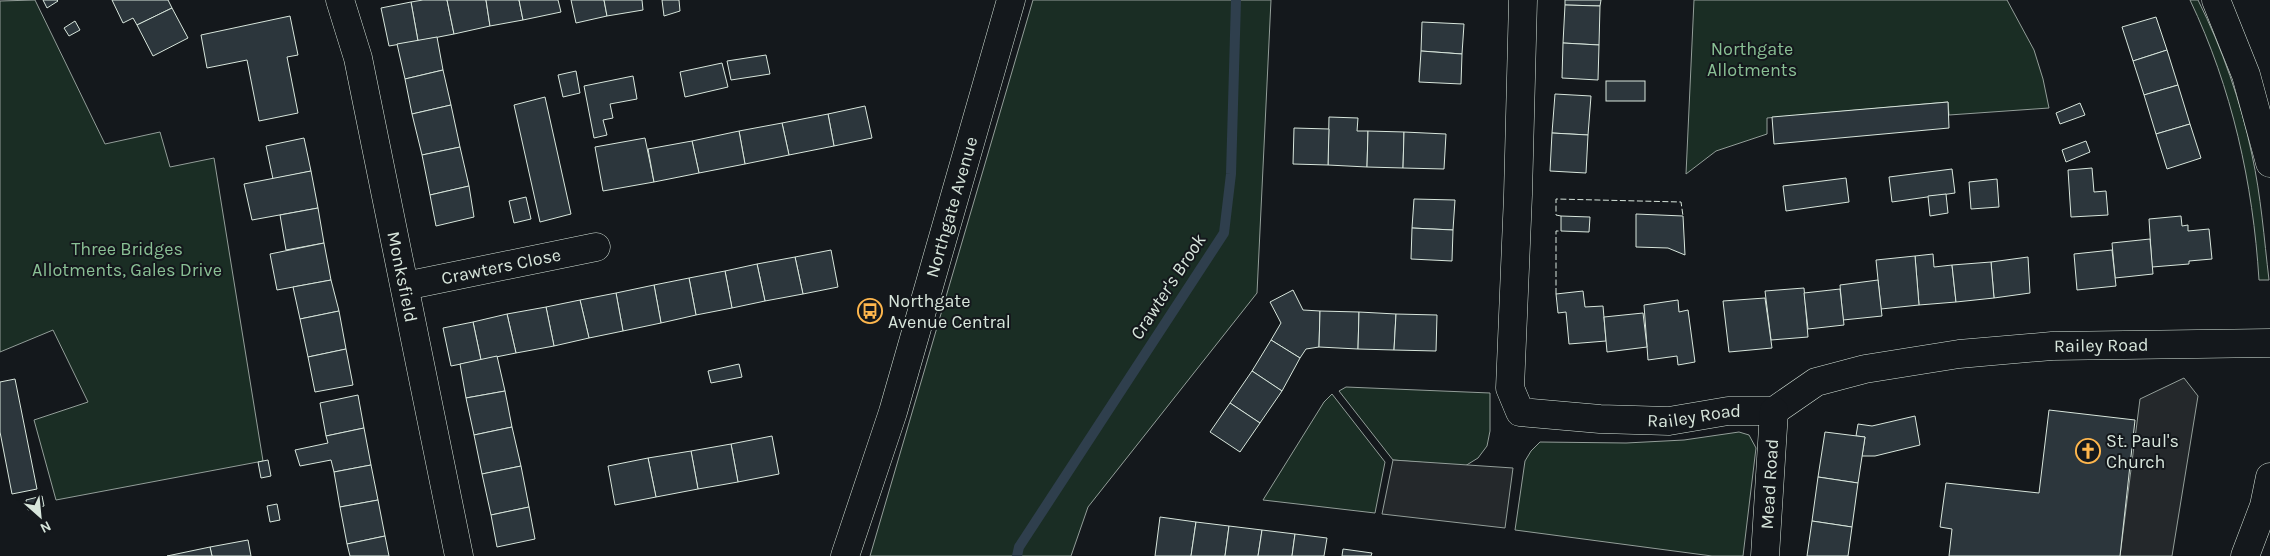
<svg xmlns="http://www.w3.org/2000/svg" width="2270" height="556" viewBox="0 0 2270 556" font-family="Karla,sans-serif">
<rect width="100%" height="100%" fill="#14181c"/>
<g fill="#1a2d24" stroke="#939e99">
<polygon points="35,0 105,144 160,132 170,167 214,158 263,461 56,500 34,420 88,402 53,330 0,352 0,1"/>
<polygon points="1033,0 1271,0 1257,293 1088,507 1071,556 870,556"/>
<polygon points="1694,0 2007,0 2034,50 2043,79 2049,108 1949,115 1948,102 1767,118 1767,134 1716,151 1686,174"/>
<path d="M2190 0H2198C2222 48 2241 102 2252 155 2261 196 2264 238 2269 280H2259C2253 183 2232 88 2190 0Z"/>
<polygon points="1346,387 1490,393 1490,431 1487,446 1478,458 1465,466 1393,460 1339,391"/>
<polygon points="1332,394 1385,462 1375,513 1263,500 1324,402"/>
<polygon points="1739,432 1749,435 1756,448 1743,556 1712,556 1515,530 1525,461 1531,451 1540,442 1626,443 1684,440"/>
</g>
<g fill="#24282b" stroke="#939e99">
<polygon points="2184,378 2198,396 2172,556 2120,556 2140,399"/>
<polygon points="1393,460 1513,468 1505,528 1382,514"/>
</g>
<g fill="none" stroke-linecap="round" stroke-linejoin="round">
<polyline stroke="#2f3f4d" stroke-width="10" points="1017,556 1019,547 1224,233 1231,174 1236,0"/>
</g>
<g fill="#2c363c" stroke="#d8e6dc">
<polygon points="43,0 57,0 58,1 47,8"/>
<polygon points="112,0 168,0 172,8 137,25 133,18 123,23"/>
<polygon points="423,0 447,0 454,34 418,41 411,2"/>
<polygon points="447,0 486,0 490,26 454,34"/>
<polygon points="486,0 519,0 523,20 490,26"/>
<polygon points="519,0 558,0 561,12 523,20"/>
<polygon points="571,0 604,0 607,16 576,23"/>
<polygon points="604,0 642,0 643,10 607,16"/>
<polygon points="662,0 679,0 680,11 664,16"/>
<polygon points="1565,0 1601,0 1600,6 1565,5"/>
<polygon points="411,2 418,41 389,46 381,8"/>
<polygon points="1565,5 1600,6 1599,45 1563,43"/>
<polygon points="172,8 188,38 153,56 137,25"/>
<polygon points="290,16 298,55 287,57 298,113 259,121 247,60 207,68 201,35"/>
<polygon points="2156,17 2167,50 2133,61 2122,27"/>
<polygon points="75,21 80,30 69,36 64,28"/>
<polygon points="1422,22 1464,24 1462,54 1421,51"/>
<polygon points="437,37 443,70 405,79 397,44"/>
<polygon points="1563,43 1599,45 1598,80 1562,78"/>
<polygon points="2167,50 2178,85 2144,95 2133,61"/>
<polygon points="1421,51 1462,54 1461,84 1419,82"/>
<polygon points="766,55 770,74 731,80 727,61"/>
<polygon points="722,63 728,87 685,97 680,72"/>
<polygon points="443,70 451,105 412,114 405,79"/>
<polygon points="576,71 580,93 563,97 558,75"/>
<polygon points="633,76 637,99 610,104 613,118 603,120 607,135 594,138 584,86"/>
<rect x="1606" y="81" width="39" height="20"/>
<polygon points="2178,85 2190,124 2156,134 2144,95"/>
<polygon points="1555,94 1591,96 1588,135 1552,133"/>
<polygon points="545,97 571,214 540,222 514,105"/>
<polygon points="1948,102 1949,128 1774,144 1772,117"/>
<polygon points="2080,103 2085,115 2060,124 2056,113"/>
<polygon points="451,105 460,147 422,155 412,114"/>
<polygon points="865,106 872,138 834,146 828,114"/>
<polygon points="828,114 834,146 789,155 782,123"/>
<polygon points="1329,117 1358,118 1357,131 1368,131 1367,167 1328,165"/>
<polygon points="782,123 789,155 745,164 739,131"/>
<polygon points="2190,124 2201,158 2167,169 2156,134"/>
<polygon points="1294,128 1329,129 1328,165 1293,164"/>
<polygon points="739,131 745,164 699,173 692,141"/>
<polygon points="1368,131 1404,132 1403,168 1367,167"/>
<polygon points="1404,132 1446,134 1444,169 1403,168"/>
<polygon points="1552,133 1588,135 1586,173 1550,171"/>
<polygon points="304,138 311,171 273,179 266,146"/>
<polygon points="645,138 654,182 603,191 595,147"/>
<polygon points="692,141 699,173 654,182 648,149"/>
<polygon points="2086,141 2090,152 2066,162 2062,150"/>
<polygon points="460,147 469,186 430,195 422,155"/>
<polygon points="2092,168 2094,192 2106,191 2108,215 2071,217 2068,170"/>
<polygon points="1952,169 1955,193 1892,202 1889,177"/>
<polygon points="311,171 318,208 252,220 244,184"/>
<polygon points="1846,178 1849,202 1786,211 1783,186"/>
<polygon points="1997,179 1999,207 1971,209 1969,182"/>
<polygon points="469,186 474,217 436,226 430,195"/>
<polygon points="1946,194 1948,213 1930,216 1928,196"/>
<polygon points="526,197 531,219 514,223 509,201"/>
<polygon points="1414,199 1455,200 1453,230 1412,228"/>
<polygon points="318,208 324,243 286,250 280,215"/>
<polygon points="1636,214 1683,216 1685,255 1668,248 1636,247"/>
<polygon points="1561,216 1590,217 1589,232 1561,231"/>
<polygon points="2181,216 2182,226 2188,225 2188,231 2209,229 2212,259 2189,261 2189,264 2152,267 2149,219"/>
<polygon points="1412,228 1453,230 1452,261 1411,259"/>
<polygon points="2150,239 2153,274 2115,278 2112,243"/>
<polygon points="324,243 331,280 277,290 270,254"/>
<polygon points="831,250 838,287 803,294 795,257"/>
<polygon points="2112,250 2116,286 2077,290 2074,254"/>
<polygon points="1933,254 1934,267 1952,265 1956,302 1919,305 1915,256"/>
<polygon points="1915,256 1919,305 1881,309 1876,260"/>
<polygon points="795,257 803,294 765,301 757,264"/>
<polygon points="2028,257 2030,293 1994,298 1991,262"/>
<polygon points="1991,262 1994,298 1956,302 1952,265"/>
<polygon points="757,264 765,301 732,308 725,271"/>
<polygon points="725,271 732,308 696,315 689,278"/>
<polygon points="689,278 696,315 661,323 654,285"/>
<polygon points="331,280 339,311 300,319 293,287"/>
<polygon points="1878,280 1882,316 1843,320 1840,285"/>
<polygon points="654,285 661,323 623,331 616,293"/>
<polygon points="1804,288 1808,337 1771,340 1765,291"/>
<polygon points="1840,289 1844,325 1808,329 1804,293"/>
<polygon points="1293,290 1303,310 1320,311 1319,347 1306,349 1300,358 1271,340 1281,323 1270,302"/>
<polygon points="1583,291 1585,307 1603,306 1606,341 1569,344 1566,312 1558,313 1556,294"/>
<polygon points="616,293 623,331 589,338 580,300"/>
<polygon points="1765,298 1772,348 1729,352 1723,301"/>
<polygon points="580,300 589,338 554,346 546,307"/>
<polygon points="1678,300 1679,312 1688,310 1695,362 1678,365 1677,356 1648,360 1644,305"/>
<polygon points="546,307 554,346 516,353 507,314"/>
<polygon points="339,311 346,349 308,357 300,319"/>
<polygon points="1320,311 1359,312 1358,349 1319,347"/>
<polygon points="1359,312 1396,314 1394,350 1358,349"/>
<polygon points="1643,313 1647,347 1607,352 1604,317"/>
<polygon points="507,314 516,353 481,360 473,322"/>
<polygon points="1396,314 1437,315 1436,351 1394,350"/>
<polygon points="473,322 481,360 451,366 443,328"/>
<polygon points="1271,340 1300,358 1282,391 1252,371"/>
<polygon points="346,349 353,385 315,392 308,357"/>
<polygon points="497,356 505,391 466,398 460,364"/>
<polygon points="739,364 742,377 711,383 708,371"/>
<polygon points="1252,371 1282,391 1260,423 1230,403"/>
<polygon points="15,379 37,489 12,494 0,432 0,382"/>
<polygon points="505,391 512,427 474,435 466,398"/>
<polygon points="358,395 364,428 326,436 320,403"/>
<polygon points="1230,403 1260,423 1240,452 1210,432"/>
<polygon points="2049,410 2135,420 2120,556 1949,556 1952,529 1940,527 1946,483 2039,493"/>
<polygon points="1915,416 1920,445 1875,456 1862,456 1865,437 1856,436 1858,424 1872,426"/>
<polygon points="512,427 521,466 482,474 474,435"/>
<polygon points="364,428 371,465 334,472 331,460 300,466 295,450 328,443 326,436"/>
<polygon points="1825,432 1865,437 1858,483 1818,477"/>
<polygon points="772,436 779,474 738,482 731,444"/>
<polygon points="731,444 738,482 698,489 691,451"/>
<polygon points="691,451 698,489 656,497 648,458"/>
<polygon points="648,458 656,497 615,505 608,466"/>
<polygon points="268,460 271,476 261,478 258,462"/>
<polygon points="371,465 378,500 340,507 334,472"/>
<polygon points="521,466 529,507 491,515 482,474"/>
<polygon points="1818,477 1858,483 1852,527 1812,521"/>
<polygon points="42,496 44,506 28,510 26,500"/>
<polygon points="378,500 385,536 347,544 340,507"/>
<polygon points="277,504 280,520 270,522 267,506"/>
<polygon points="529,507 535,539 497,547 491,515"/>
<polygon points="1160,517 1196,522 1191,556 1155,556"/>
<polygon points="1812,521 1852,527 1848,556 1807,556"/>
<polygon points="1196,522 1229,526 1225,556 1191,556"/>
<polygon points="1229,526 1262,530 1258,556 1225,556"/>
<polygon points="1262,530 1295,534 1292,556 1258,556"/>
<polygon points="1295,534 1327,538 1324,556 1292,556"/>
<polygon points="385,536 389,556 350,556 347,544"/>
<polygon points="248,540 251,556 212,556 210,547"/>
<polygon points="210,547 212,556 167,556"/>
<polygon points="1343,549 1372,553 1371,556 1342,556"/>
</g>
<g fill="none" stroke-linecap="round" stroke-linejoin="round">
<defs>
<g id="minor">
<path id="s1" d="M340 0 358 58 459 556"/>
<path id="s2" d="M1523 0 1518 195 1510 388 1520 412 1600 419 1669 421 1728 411H1774L1816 382 1865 369 1959 354 2052 346 2270 343"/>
<polyline points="2216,0 2246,75 2270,163"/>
<path id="s3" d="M405 286 596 247"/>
<path id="s4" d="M1765 556 1774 411"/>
<polyline points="2245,556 2264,506 2270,477"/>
</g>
<g id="major">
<path id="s5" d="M845 556 893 412 1011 0"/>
</g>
</defs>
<use href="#minor" stroke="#d8e6dc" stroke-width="29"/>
<use href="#major" stroke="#d8e6dc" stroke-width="29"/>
<use href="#minor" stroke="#14181c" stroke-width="28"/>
<use href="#major" stroke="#14181c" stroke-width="28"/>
<g stroke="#d8e6dc" stroke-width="1" stroke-dasharray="6 2.5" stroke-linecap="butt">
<polyline points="1561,216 1556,215 1556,199 1681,202 1683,216"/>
<polyline points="1556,294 1556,231 1561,231"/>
</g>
</g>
<defs>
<symbol id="bus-ring" viewBox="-11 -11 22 22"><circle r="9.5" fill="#14181c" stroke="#ffb74d" stroke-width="1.5"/><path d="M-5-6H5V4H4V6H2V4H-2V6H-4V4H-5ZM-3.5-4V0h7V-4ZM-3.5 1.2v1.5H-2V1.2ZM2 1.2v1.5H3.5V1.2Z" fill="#ffb74d"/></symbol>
<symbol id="church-ring" viewBox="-11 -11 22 22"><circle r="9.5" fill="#14181c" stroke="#ffb74d" stroke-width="1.5"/><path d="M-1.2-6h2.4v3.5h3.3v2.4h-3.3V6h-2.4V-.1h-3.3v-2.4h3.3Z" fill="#ffb74d"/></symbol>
</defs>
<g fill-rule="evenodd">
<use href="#bus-ring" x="856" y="297" width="28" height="28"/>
<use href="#church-ring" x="2074" y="437" width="28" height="28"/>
</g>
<g text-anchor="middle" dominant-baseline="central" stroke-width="4" stroke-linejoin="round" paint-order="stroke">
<g font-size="18" fill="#8ac095" stroke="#14181c">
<text x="1752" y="49">Northgate<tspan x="1752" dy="21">Allotments</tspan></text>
<text x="127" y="249">Three Bridges<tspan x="127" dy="21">Allotments, Gales Drive</tspan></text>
</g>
<g font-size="18" fill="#d8e6dc" stroke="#14181c">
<text stroke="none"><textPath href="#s5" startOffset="365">Northgate Avenue</textPath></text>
<text stroke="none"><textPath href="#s3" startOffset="98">Crawters Close</textPath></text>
<text stroke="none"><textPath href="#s1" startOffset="284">Monksfield</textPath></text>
<text stroke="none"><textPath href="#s2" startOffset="1009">Railey Road</textPath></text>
<text stroke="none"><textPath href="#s2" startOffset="589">Railey Road</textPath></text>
<text stroke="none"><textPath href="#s4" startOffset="72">Mead Road</textPath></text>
</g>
<g font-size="18" fill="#d8e6dc" stroke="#14181c" text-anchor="start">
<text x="888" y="301">Northgate<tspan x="888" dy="21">Avenue Central</tspan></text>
<text x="2106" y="441">St. Paul's<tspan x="2106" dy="21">Church</tspan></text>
</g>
<g font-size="19" font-style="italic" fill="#d8e6dc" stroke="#14181c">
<text transform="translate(1168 287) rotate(-57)">Crawter's Brook</text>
</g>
</g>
<g transform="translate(40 516) rotate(153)" stroke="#14181c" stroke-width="4" paint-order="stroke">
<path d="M0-4L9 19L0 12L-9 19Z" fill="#d8e6dc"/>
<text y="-8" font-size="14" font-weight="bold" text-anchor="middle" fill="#d8e6dc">N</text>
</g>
</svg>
